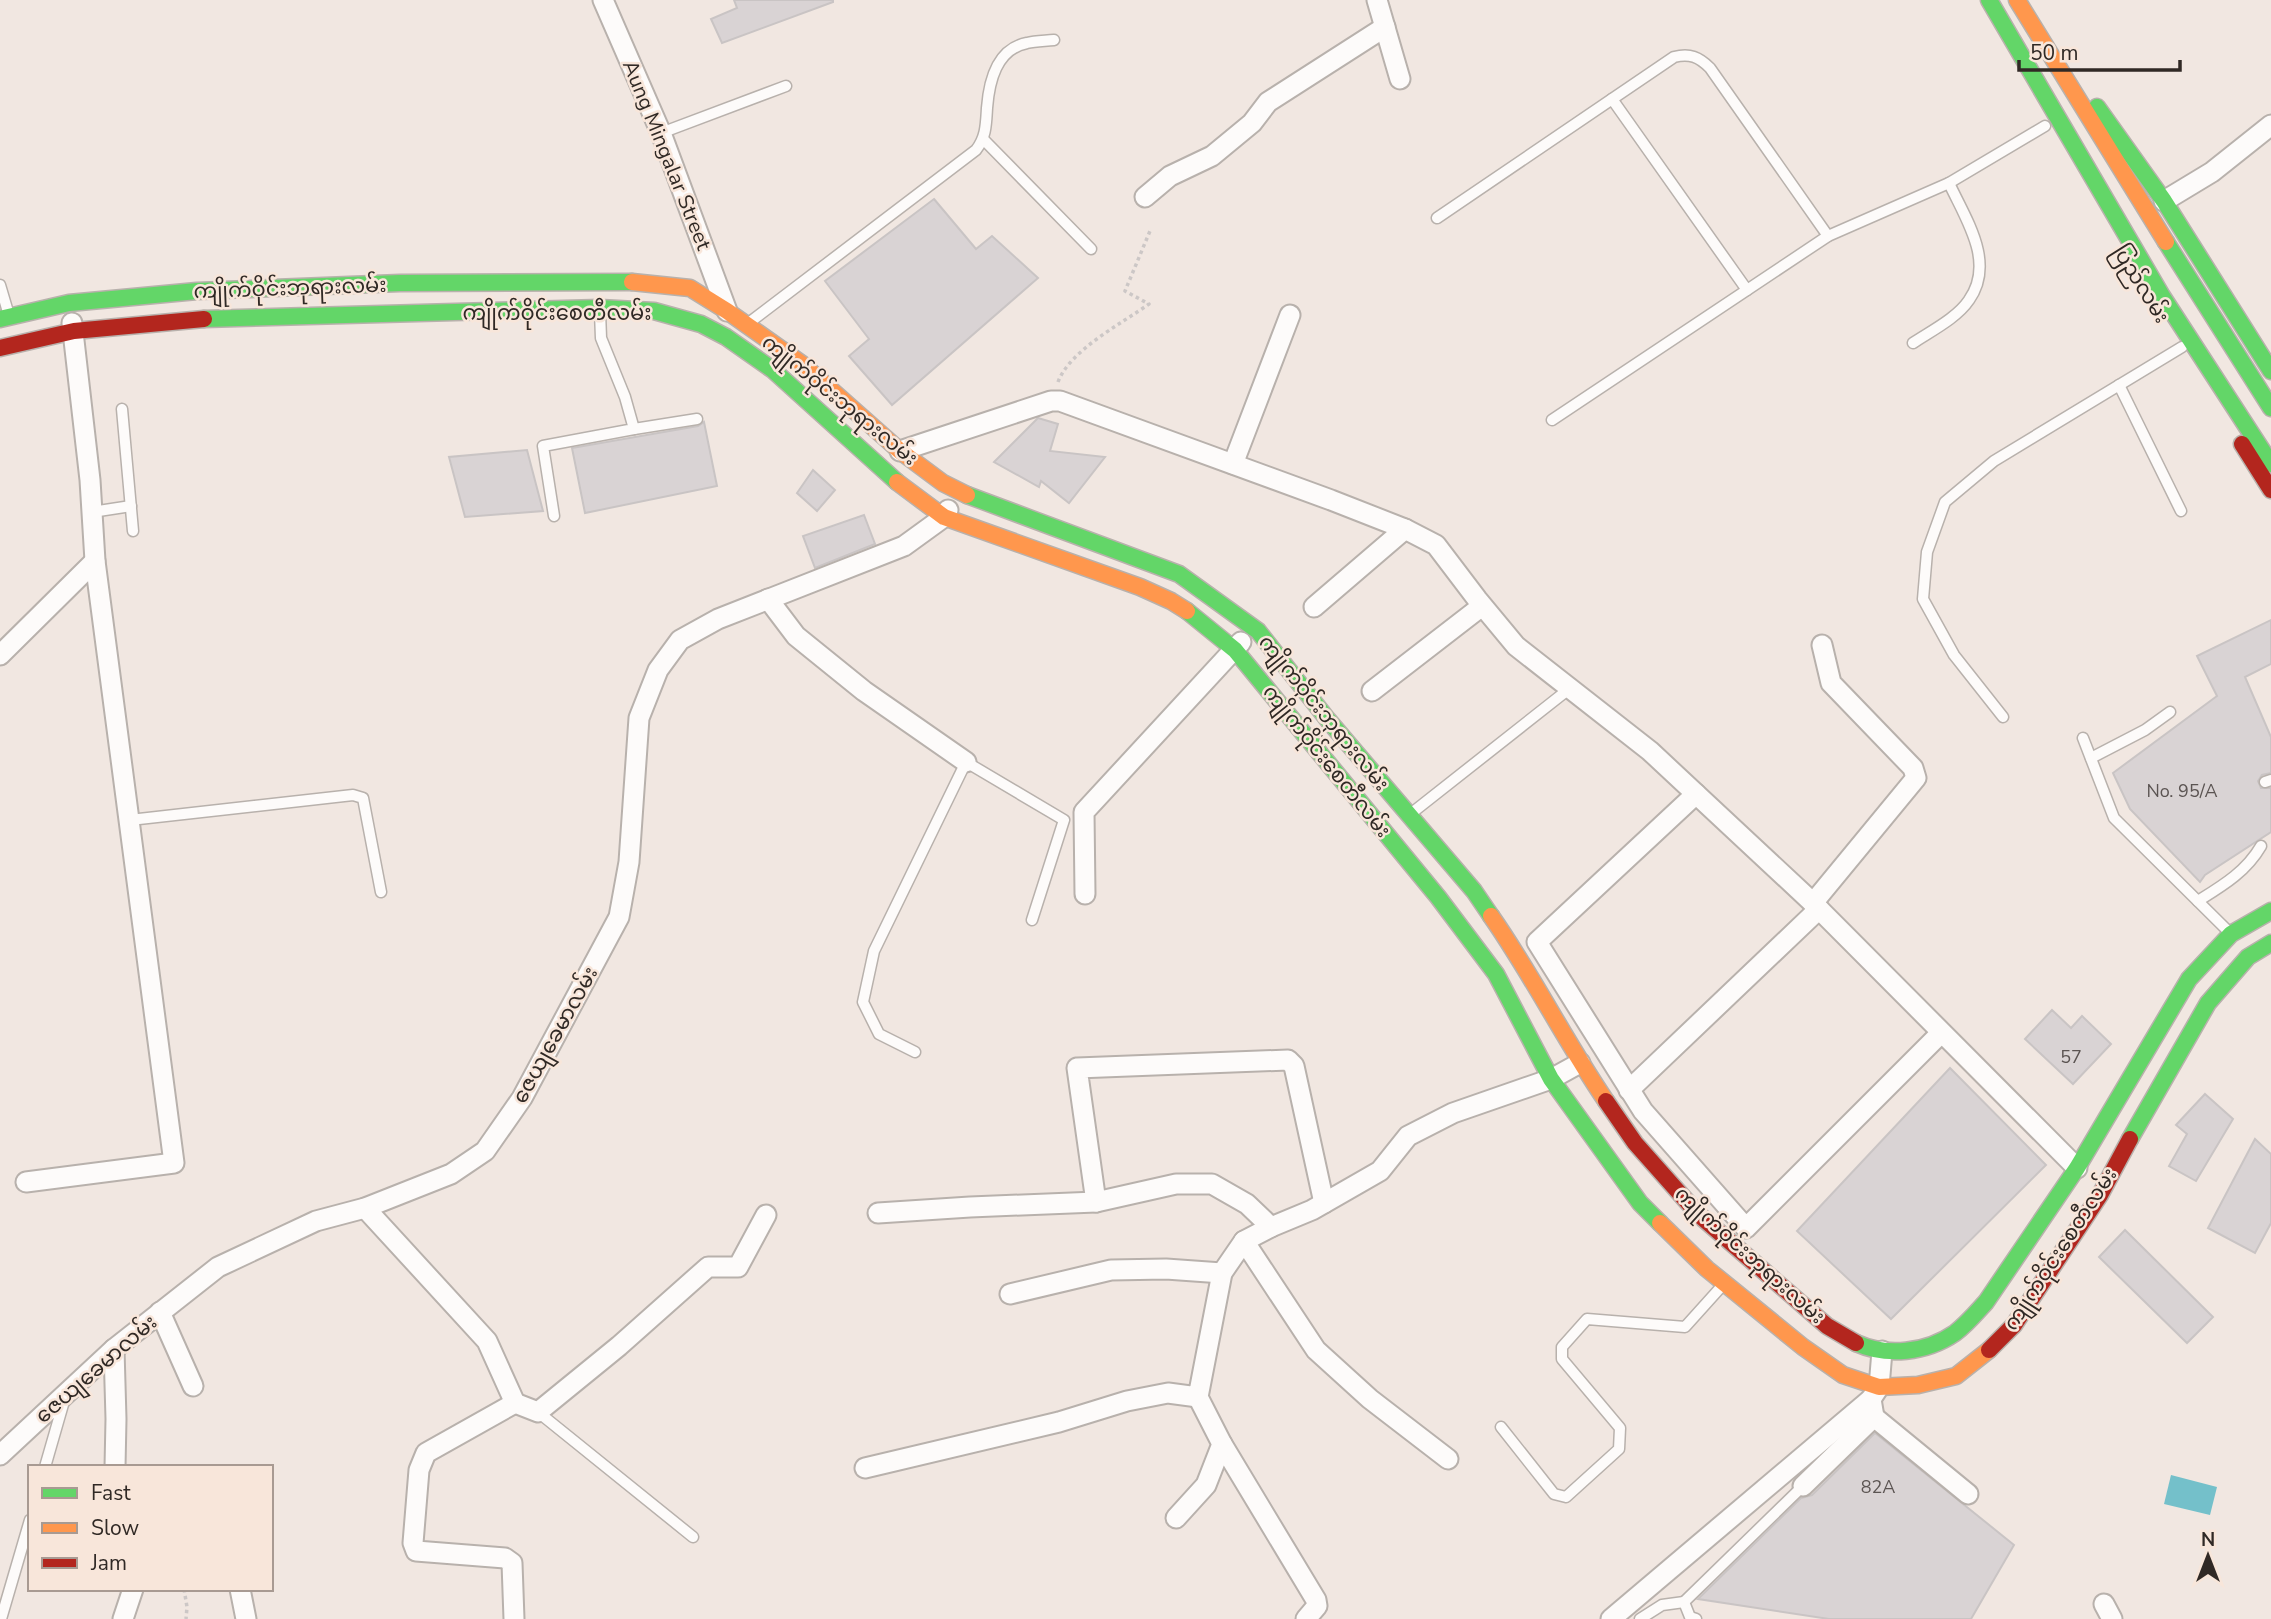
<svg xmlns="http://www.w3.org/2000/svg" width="2271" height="1619" viewBox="0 0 2271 1619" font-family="'Nunito Sans','Noto Sans Myanmar',sans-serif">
<rect width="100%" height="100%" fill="#f1e7e1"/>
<polygon fill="#74c0ca" points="2171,1475 2217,1487 2210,1515 2164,1504"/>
<g fill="#d9d3d4" stroke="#c9c4c4" stroke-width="2">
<polygon points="734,0 833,0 833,2 722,43 711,19 737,8"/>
<polygon points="934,199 976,249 992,236 1038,278 892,405 849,356 869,339 825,281"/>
<polygon points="1038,418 1058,424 1050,451 1105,457 1069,503 1041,481 1039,487 994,462"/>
<polygon points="704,422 717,486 585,513 572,448 698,426"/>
<polygon points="527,450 543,511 465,517 449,457"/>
<polygon points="813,470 835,490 817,511 797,493"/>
<polygon points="864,515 875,544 815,568 803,536"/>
<polygon points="2271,620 2271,664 2245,677 2271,737 2271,773 2262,775 2258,781 2261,788 2271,788 2271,832 2205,875 2200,882 2130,809 2113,773 2217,696 2197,656"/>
<polygon points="2052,1010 2071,1028 2082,1016 2111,1044 2073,1084 2025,1039"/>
<polygon points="1950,1068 2046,1165 1891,1319 1797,1231"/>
<polygon points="2205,1094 2233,1119 2196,1181 2169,1166 2187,1134 2176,1125"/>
<polygon points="2255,1139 2271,1154 2271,1223 2255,1253 2208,1228"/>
<polygon points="2125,1230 2213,1317 2187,1343 2099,1257"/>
<polygon points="1875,1433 2014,1545 1971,1619 1829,1619 1698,1599 1801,1498 1812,1495"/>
</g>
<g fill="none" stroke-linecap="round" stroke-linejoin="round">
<defs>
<g id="lane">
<polyline points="1612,99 1747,290"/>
<polyline points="661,133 786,86"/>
<polyline points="984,140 1091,249"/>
<path d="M1437 218 1674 57C1690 53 1699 57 1710 68L1828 236"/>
<polyline points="0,285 8,312"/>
<path d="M750 322 976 150C986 137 986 125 987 108 989 82 996 49 1027 43 1035 41 1045 41 1054 40"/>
<path d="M1913 343C1931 331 1957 318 1969 300 1996 262 1965 218 1949 183"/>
<polyline points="2119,385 2181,511"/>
<polyline points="122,409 133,531"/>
<polyline points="1552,420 1828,236 1949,183 2045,126"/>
<polyline points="634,429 697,419"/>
<polyline points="92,512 131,506"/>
<polyline points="554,516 543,446 634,429 625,397 601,338 600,312"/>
<polyline points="2003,717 1954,655 1923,599 1927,552 1945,502 1994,461 2182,347"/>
<polyline points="2083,738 2114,818 2229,932"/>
<polyline points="2091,758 2145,730 2170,712"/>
<polyline points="2265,782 2271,780"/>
<polyline points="1413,812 1569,689"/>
<polyline points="130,820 353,795 363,798 381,892"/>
<path d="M2198 901C2222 886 2246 872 2261 846"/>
<polyline points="915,1052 879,1034 863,1002 874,951 966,762 1064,820 1032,920"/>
<polyline points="538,1412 693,1537"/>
<polyline points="1501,1427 1554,1494 1566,1497 1619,1449 1620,1428 1562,1359 1562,1347 1587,1319 1685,1327 1721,1287"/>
<polyline points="45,1467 64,1401"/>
<polyline points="1,1619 30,1520"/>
<polyline points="1640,1619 1662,1605 1684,1602"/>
<polyline points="1696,1619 1690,1617 1684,1602 1803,1486"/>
</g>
<g id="street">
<polyline points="603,0 661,133 727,311"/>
<polyline points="1377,0 1400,79"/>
<polyline points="1145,197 1170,176 1212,156 1252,123 1268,102 1385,27"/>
<polyline points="2164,201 2212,172 2271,125"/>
<polyline points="900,451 1051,401 1060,401 1331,500 1405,529 1436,545 1477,599 1516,646 1650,751 1813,903 2077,1168"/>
<polyline points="1233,464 1290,315"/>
<polyline points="768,599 796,636 864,691 966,762"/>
<polyline points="1314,607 1405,529"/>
<polyline points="0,655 95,561"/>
<polyline points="1372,691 1482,606"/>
<polyline points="1696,794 1537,942 1643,1111 1746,1228 1941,1033"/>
<polyline points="1085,894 1084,812 1241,642"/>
<polyline points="1813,903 1916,778 1913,768 1831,683 1822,645"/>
<polyline points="1629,1090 1819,909"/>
<polyline points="26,1182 174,1163 95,561 90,480 72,323"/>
<polyline points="1096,1202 1077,1068 1288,1060 1294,1066 1324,1203"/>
<polyline points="365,1208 487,1341 515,1403 538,1412 619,1346 708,1267 738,1267 766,1215"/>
<polyline points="878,1213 970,1207 1096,1202 1176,1184 1212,1184 1247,1204 1271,1227 1312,1210 1380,1171 1408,1136 1453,1113 1551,1079 1580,1063"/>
<polyline points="1244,1241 1316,1350 1370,1399 1448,1459"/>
<polyline points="1010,1294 1111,1270 1166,1269 1222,1273"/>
<polyline points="160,1312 193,1386"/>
<polyline points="114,1349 116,1419 115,1467"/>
<polyline points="1874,1417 1968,1494"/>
<polyline points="1222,1444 1316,1600 1317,1606 1306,1619"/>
<polyline points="0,1455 114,1349 218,1267 316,1221 365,1208 451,1174 485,1151 522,1098 619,917 629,862 639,718 658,670 680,640 718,619 904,546 944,517 948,510"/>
<polyline points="865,1468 1059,1422 1127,1401 1168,1393 1198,1397 1222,1273 1244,1241 1271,1227"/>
<polyline points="1803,1486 1874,1417 1871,1399 1879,1387 1882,1351"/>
<polyline points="1176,1518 1206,1485 1222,1444 1198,1397"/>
<polyline points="240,1589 246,1619"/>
<polyline points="2104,1604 2112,1619"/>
<polyline points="123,1619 133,1589"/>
<polyline points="514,1619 512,1563 505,1558 416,1551 413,1543 419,1470 426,1453 515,1403"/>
<polyline points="1611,1619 1871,1399"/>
</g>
<g id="fast">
<polyline points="1989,0 2162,296 2271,464"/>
<polyline points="2097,107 2164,201 2271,371"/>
<polyline points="2166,242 2271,408"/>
<polyline points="0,319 69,303 197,291 400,283 632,282"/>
<polyline points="204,319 600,308 654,311 701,324 726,337 773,370 897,482"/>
<polyline points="967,495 1179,574 1258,631 1328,720 1474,891 1491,916"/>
<polyline points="1187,611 1235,650 1438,897 1496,974 1551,1079 1640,1203 1660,1223"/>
<polyline points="2130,1139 2208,1003 2248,957 2271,943"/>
<path d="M1856 1343C1887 1357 1926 1353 1955 1333 1967 1324 1976 1313 1986 1302L2077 1168 2189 979 2231 934 2271 911"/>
</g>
<g id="slow">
<polyline points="2017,0 2166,242"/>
<polyline points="632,282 690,288 727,311 802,364 900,451 943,483 967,495"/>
<polyline points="897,482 944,517 1140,587 1171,601 1187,611"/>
<path d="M1491 916C1533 976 1565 1041 1606 1101"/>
<polyline points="1660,1223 1707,1269 1803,1347 1843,1375 1879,1387 1918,1385 1956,1376 1989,1350"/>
</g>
<g id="jam">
<polyline points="0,348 74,331 204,319"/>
<polyline points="2242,444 2271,490"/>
<polyline points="1606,1101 1635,1143 1698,1214 1827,1326 1856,1343"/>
<polyline points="1989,1350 2014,1325 2100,1195 2130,1139"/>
</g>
</defs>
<use href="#lane" stroke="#b8b1ac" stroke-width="13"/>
<use href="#street" stroke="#b8b1ac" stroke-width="23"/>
<use href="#fast" stroke="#b8b1ac" stroke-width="19"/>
<use href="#slow" stroke="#b8b1ac" stroke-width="19"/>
<use href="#jam" stroke="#b8b1ac" stroke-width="19"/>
<g stroke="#ccc7c6" stroke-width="3.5" stroke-dasharray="3.5 3.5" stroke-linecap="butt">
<path d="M1058 382C1070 350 1121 324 1149 304L1125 291 1150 231"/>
<polyline points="184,1589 187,1607 186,1619"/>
</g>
<use href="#lane" stroke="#fdfbfa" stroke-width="10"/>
<use href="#street" stroke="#fdfbfa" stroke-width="19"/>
<use href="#fast" stroke="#63d668" stroke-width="16"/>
<use href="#slow" stroke="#ff974d" stroke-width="16"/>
<use href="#jam" stroke="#b3261e" stroke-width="16"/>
</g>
<g text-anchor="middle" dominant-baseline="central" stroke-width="5" stroke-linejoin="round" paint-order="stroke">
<g font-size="18" fill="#5b5452">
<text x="2182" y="791">No. 95/A</text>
<text x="2071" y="1057">57</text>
<text x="1878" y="1487">82A</text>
</g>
<g font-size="21" fill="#302925" stroke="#f8e6da">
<text transform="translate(667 155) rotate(68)">Aung Mingalar Street</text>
<text transform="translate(2141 284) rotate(58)">ပြည်လမ်း</text>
<text transform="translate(290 288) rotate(-2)">ကျိုက်ဝိုင်းဘုရားလမ်း</text>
<text x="557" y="313">ကျိုက်ဝိုင်းစေတီလမ်း</text>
<text transform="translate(840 400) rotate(39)">ကျိုက်ဝိုင်းဘုရားလမ်း</text>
<text transform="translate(1324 713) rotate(51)">ကျိုက်ဝိုင်းဘုရားလမ်း</text>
<text transform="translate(1327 761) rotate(51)">ကျိုက်ဝိုင်းစေတီလမ်း</text>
<text transform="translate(555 1035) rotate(-61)">ဇေယျခေမာလမ်း</text>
<text transform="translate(2060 1249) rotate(-57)">ကျိုက်ဝိုင်းစေတီလမ်း</text>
<text transform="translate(1750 1255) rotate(42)">ကျိုက်ဝိုင်းဘုရားလမ်း</text>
<text transform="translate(96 1369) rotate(-41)">ဇေယျခေမာလမ်း</text>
</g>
</g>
<rect x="28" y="1465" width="245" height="126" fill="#f8e6da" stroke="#a89a92" stroke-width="2"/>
<rect x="42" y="1488" width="35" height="10" fill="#63d668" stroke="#a89a92" stroke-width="2"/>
<text x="91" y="1500" font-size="21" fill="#302925">Fast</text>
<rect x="42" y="1523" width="35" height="10" fill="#ff974d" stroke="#a89a92" stroke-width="2"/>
<text x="91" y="1535" font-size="21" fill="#302925">Slow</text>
<rect x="42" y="1558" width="35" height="10" fill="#b3261e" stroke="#a89a92" stroke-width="2"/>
<text x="91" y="1570" font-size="21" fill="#302925">Jam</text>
<g transform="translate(2208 1556)" stroke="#f8e6da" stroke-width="5" paint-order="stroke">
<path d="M0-5L12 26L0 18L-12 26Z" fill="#302925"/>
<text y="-10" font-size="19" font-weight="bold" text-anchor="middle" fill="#302925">N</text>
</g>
<path d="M2019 60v10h161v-10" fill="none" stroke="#302925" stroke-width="3.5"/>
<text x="2030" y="60" font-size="21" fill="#302925" stroke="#f8e6da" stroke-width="5" paint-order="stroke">50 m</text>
</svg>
